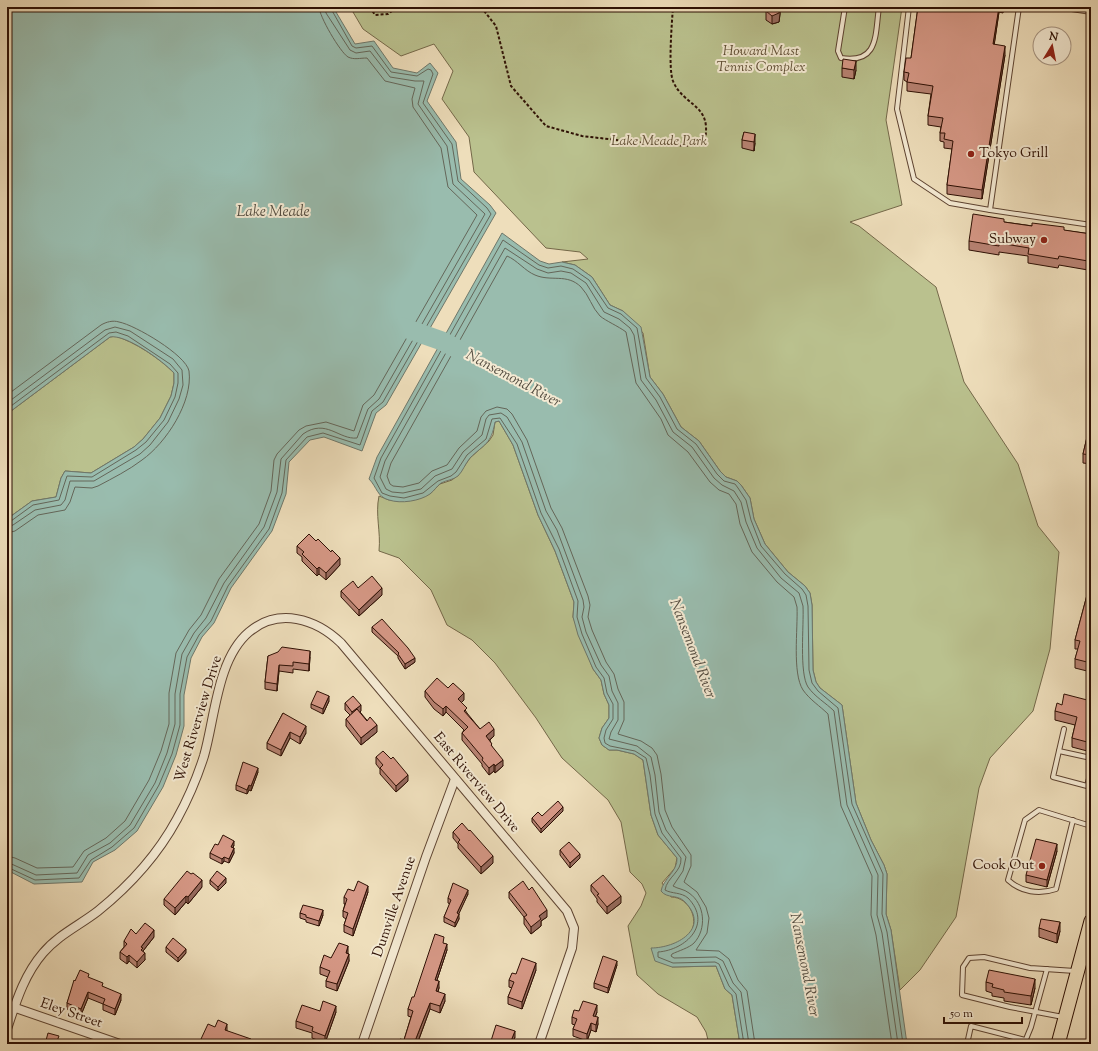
<svg xmlns="http://www.w3.org/2000/svg" width="1098" height="1051" viewBox="0 0 1098 1051" font-family="'Sorts Mill Goudy',serif">
<rect width="100%" height="100%" fill="#eedebb"/>
<filter id="stains"><feTurbulence type="fractalNoise" baseFrequency=".005" numOctaves="4"/><feColorMatrix values="0 0 0 0 .2 0 0 0 0 .09 0 0 0 0 .02 0 0 0 .5 -.17"/></filter>
<radialGradient id="worn" r=".72"><stop offset=".6" stop-color="#630" stop-opacity="0"/><stop offset="1" stop-color="#630" stop-opacity=".3"/></radialGradient>
<g fill="#bac18e" stroke="#746849">
<polygon points="350,7 902,7 886,120 902,205 850,222 859,226 936,287 964,382 1018,464 1038,526 1059,552 1050,649 1033,711 990,758 979,788 956,917 920,970 900,990 891,930 886,914 887,874 884,865 871,840 856,803 842,705 820,688 816,682 813,670 812,605 810,593 805,586 788,572 765,544 754,519 750,498 741,485 737,481 726,477 720,471 699,441 681,427 663,394 650,377 643,333 623,311 610,305 592,277 575,265 562,262 588,259 580,252 546,248 474,172 469,137 442,99 453,71 434,44 401,56 363,29"/>
<path d="M115 336C135 342 159 358 174 373V383L171 396 160 418 143 439 134 447 91 473 65 471 61 478 56 497 32 501 7 519V414L110 337Z"/>
<path d="M499 421 513 445 538 515 555 551 574 602 573 617 593 669 601 680 604 694 609 705V718L602 728 599 738 602 745 609 750H617L634 754 643 760 651 815 658 835 677 858 675 868 662 883 671 897C690 897 702 923 687 937 682 942 671 945 664 948L672 967 716 966 725 989 732 995 740 1044H709L706 1032 697 1017 658 994 637 975 628 926 641 906 646 893 642 884 630 872 621 822 608 800 562 758 536 718 495 663 472 640 447 625 431 590 399 558 379 551C381 531 375 515 379 496L389 500 431 493 440 484 452 480 459 474 470 458 489 441 493 435 495 422Z"/>
</g>
<g fill="#99bcae" stroke="#6e776a">
<path d="M7 7H333L355 44 374 41 393 68 417 73 430 63 438 73 427 101 456 142 461 179 490 205 496 213 386 405 376 413 362 451 324 437 310 440 289 462 286 494 272 531 231 588 214 623 202 637 191 658 184 695V726L176 755 163 787 137 831 115 850 93 862 82 882 34 884 7 870V519L32 501 56 497 61 478 65 471 91 473 134 447 143 439 160 418 171 396 174 383V373C163 361 126 334 110 337L7 414Z"/>
<path d="M502 233 540 261 549 264 562 262 575 265 592 277 610 305 623 311 641 327 650 377 663 394 681 427 699 441 720 471 726 477 737 481 741 485 750 498 754 519 765 544 788 572 805 586 810 593 812 605 813 670 816 682 820 688 842 705 856 803 871 840 884 865 887 874 886 914 891 930 907 1044H740L732 995 725 989 716 966 672 967 655 961 651 948C676 948 711 929 685 902 678 894 667 899 661 891 663 879 678 871 677 858L658 835 651 815 643 760 634 754 617 750H609L602 745 599 738 602 728 609 718V705L604 694 601 680 593 669 578 635 573 617 574 602 555 551 538 515 513 445 499 421 495 422C491 445 484 444 470 458 465 464 463 471 458 476 453 480 447 480 441 483 437 486 434 491 430 494 420 501 401 504 389 500 377 497 377 487 369 479L377 457Z"/>
</g>
<g fill="none" stroke-linecap="round" stroke-linejoin="round">
<g stroke="#646659" stroke-width="1">
<path d="M7 395 101 325C106 322 113 320 119 322 135 325 186 355 189 371 193 402 166 443 142 460 129 470 113 478 98 486L92 488 75 487 70 502 65 510 38 515 15 531 7 533"/>
<polyline points="7,403 105,330 115,327 130,331 173,359 182,370 183,385 179,399 168,422 150,445 140,454 94,481 70,481 65,500 61,505 35,510 13,525 7,527"/>
<polyline points="7,409 109,333 116,332 128,336 170,364 178,373 178,383 175,397 164,420 146,442 136,450 92,477 67,476 59,500 33,505 11,521 7,522"/>
<path d="M7 856 15 858 37 868 73 867 84 851 106 838 125 821 149 780 161 751 169 724V693L176 653 189 630 201 615 219 579 259 524 271 491 274 460 277 454 299 430 306 426 326 422 354 431 363 405 374 395 477 215 448 187 441 148 413 107 412 99 415 88 385 81 367 58C360 58 354 60 348 57 340 52 319 16 319 7"/>
<path d="M7 862 36 875 77 873 88 855 110 843 130 825 155 783 167 753 175 724V694L182 654 194 633 206 618 224 583 264 527 277 492 281 459 303 434C326 418 339 440 357 438L368 409 379 399 485 214 453 184 447 146 418 104 424 81H415L390 77 370 51 356 53 350 50 326 13 325 7"/>
<polyline points="7,867 35,880 79,878 91,860 112,847 134,828 159,785 172,754 180,725 180,694 187,657 199,635 211,621 228,586 269,529 282,493 286,460 307,437 323,433 360,445 372,411 383,402 491,214 487,208 458,181 452,144 423,103 433,74 431,70 428,69 417,76 391,72 372,46 356,48 352,46 330,7"/>
<path d="M744 1044 736 994 729 986 719 964 715 962 673 963 658 957V952C686 950 713 924 688 898 681 892 672 894 665 890 667 877 682 872 681 858L662 833 655 814 650 775 646 758 635 751 610 746 605 743 604 738 606 730 613 719V704L607 693 604 678 596 667 582 634 577 617 578 601 559 549 541 513 517 444 500 418 492 419 486 439 467 455 456 472 451 476 438 481 423 493 404 498 390 496 382 493 374 478 381 458 503 240 539 265 548 268 561 266 573 269 589 280 608 308 621 314 637 328 646 378 660 397 677 429 696 444 717 474 724 481 735 484 738 488 746 500 751 520 761 546 785 574 802 589 806 595 808 606 809 670 812 683 818 691 838 708 852 804 883 874 882 914 887 932 903 1044"/>
<path d="M749 1044 741 992 733 983 723 961 716 957 674 958 671 956 672 954C678 951 689 948 694 943 707 929 705 904 689 893 684 889 678 889 673 886L683 871 686 857 666 830 659 812 655 775 651 757 637 746 609 739 611 732 618 720V703L612 691 609 676 601 665 586 632 582 617 584 607 583 600 557 530 546 511 522 442 507 417 501 413 489 415 486 419 482 435 463 452 452 469 435 476 421 489 403 493 392 492 386 489 380 477 385 461 505 248 537 269 548 273 561 271 571 273 586 283 604 312 619 319 630 328 634 335 641 380 656 400 673 432 692 447 714 478 722 485 734 491 741 502 746 522 757 548 781 578 799 593 803 606C804 625 799 673 808 687 815 697 826 703 834 711L847 805 878 875 877 915 882 933 898 1044"/>
<path d="M755 1044 747 991 738 980 729 959 719 951 696 950 707 933 709 918 706 907 697 892 684 882 691 866V855L672 827 665 810 661 774 657 755 652 748 641 741 618 734 624 720V702L618 689 614 674 606 662 592 630 588 617 590 605 588 596 562 528 551 508 527 440 512 414 507 409 497 407 486 411 481 417 477 431 459 448 447 465 432 471 419 483 403 487 393 486 390 484 387 476 391 463 507 256C517 260 525 271 535 275 551 282 567 273 581 287 589 295 592 308 600 316 606 321 618 326 626 332L636 383 661 419 668 435 688 452 710 482 719 490 729 494 736 504 740 524 752 552 777 582 794 597 797 607C798 629 792 673 803 690 810 700 820 706 828 714L841 806 872 876 871 915 876 935 892 1044"/>
</g>
<polyline stroke="#99bcae" stroke-width="19" points="402,327 442,341 465,353"/>
<defs>
<g id="lane">
<path d="M845 7 838 51 841 58C879 64 875 35 879 7"/>
<polyline points="909,7 897,109 914,179 950,203 990,210"/>
<polyline points="1019,7 990,210 1091,225"/>
<polyline points="1059,7 1091,12"/>
<polyline points="1064,729 1053,777 1087,786 1091,771"/>
<polyline points="1059,751 1091,758"/>
<path d="M1073 820 1056 889C1039 895 1021 892 1008 880L1025 820 1039 810 1091 826"/>
<polyline points="1083,959 1091,961"/>
<polyline points="1063,1017 1010,1007 962,995 963,967 969,958 984,957 1030,968 1075,971"/>
<polyline points="967,1044 971,1026 1025,1040"/>
<polyline points="1024,1044 1031,1027 1047,969"/>
</g>
<g id="street">
<polyline points="7,1005 120,1044"/>
<path d="M7 1029C16 1002 24 975 43 953 58 935 80 925 98 911 129 886 158 854 177 819 188 799 197 778 204 756 215 718 217 659 249 632 279 607 316 619 341 643L567 911 574 928 572 948 539 1044"/>
<polyline points="362,1044 426,857 455,779"/>
</g>
<polyline id="primary" points="1058,1044 1091,921"/>
</defs>
<use href="#lane" stroke="#5e4432" stroke-width="6"/>
<use href="#street" stroke="#5e4432" stroke-width="10"/>
<use href="#primary" stroke="#2e1004" stroke-width="15"/>
<g stroke="#2e1004" stroke-width="2" stroke-dasharray="3 2" stroke-linecap="butt">
<polyline points="370,7 375,15 388,14 397,7"/>
<path d="M481 7 496 26 511 86 546 126 582 136 634 142 688 146 705 139C712 104 683 106 673 81 668 69 672 21 673 7"/>
</g>
<use href="#lane" stroke="#f4ead3" stroke-width="4"/>
<use href="#street" stroke="#f4ead3" stroke-width="8"/>
<use href="#primary" stroke="#eedebb" stroke-width="13"/>
</g>
<g fill="#b88373" stroke="#2e1004">
<polygon points="780,7 780,14 779,22 772,24 766,20 766,11"/>
<polygon points="918,7 1004,7 1003,13 999,12 994,45 1005,55 982,199 947,194 947,185 952,149 944,148 944,142 940,141 940,133 941,127 928,125 928,116 931,94 907,91 907,82 904,80 904,72 911,58"/>
<polygon points="842,68 856,70 854,79 842,77"/>
<polygon points="744,132 755,143 754,151 742,148 742,140"/>
<polygon points="1004,222 1091,234 1091,263 1090,262 1088,270 1059,265 1058,268 1028,263 1028,256 999,252 999,255 969,250 969,241"/>
<polygon points="1091,420 1091,464 1083,463 1083,454"/>
<polygon points="316,541 331,552 340,565 326,580 319,574 317,576 302,561 302,557 297,553 297,546"/>
<polygon points="1091,580 1091,672 1075,668 1075,659 1078,649 1075,649 1075,640"/>
<polygon points="358,588 382,595 359,616 341,597 341,591"/>
<polygon points="372,627 415,662 405,669 398,658 398,656 372,632"/>
<polygon points="268,656 310,657 309,671 293,669 293,673 279,671 277,691 265,689 265,682"/>
<polygon points="448,688 464,700 461,703 467,713 480,729 494,736 490,740 492,747 503,766 495,773 494,771 489,775 482,766 482,764 462,740 462,733 464,730 446,712 443,716 434,709 425,697 425,691"/>
<polygon points="329,701 323,714 311,708 311,704"/>
<polygon points="1091,701 1091,752 1072,747 1072,738 1075,725 1055,720 1055,711 1062,705"/>
<polygon points="345,703 361,711 360,712 377,732 361,745 346,726 346,719 350,715 345,710"/>
<polygon points="283,713 306,733 300,744 290,738 281,756 267,749 267,743"/>
<polygon points="376,757 408,781 396,792 380,774 380,769 376,764"/>
<polygon points="258,772 251,791 249,790 247,794 236,790 236,785"/>
<polygon points="563,811 541,833 532,822 532,818"/>
<polygon points="453,832 493,863 481,874 458,848 458,844 453,838"/>
<polygon points="218,845 234,845 233,848 234,853 229,863 224,861 222,864 210,858 210,853"/>
<polygon points="560,850 580,858 570,868 560,855"/>
<polygon points="1057,851 1047,887 1026,882 1026,875"/>
<polygon points="210,880 226,883 218,891 210,884"/>
<polygon points="591,885 621,903 607,914 597,902 597,899 591,891"/>
<polygon points="202,887 188,904 186,902 175,915 164,905 164,899"/>
<polygon points="354,891 368,892 353,936 344,932 344,925 346,919 343,917 343,911 345,904 344,904 344,897"/>
<polygon points="509,892 547,917 541,921 541,926 531,934 524,924 524,917 509,898"/>
<polygon points="468,894 458,914 459,919 455,927 444,922 444,917 450,904 448,903 448,898"/>
<polygon points="300,913 323,915 319,926 306,922 306,920 300,918"/>
<polygon points="1039,928 1060,931 1057,943 1039,937"/>
<polygon points="136,934 154,937 143,951 145,960 137,968 129,961 127,964 120,959 120,952 124,947 124,941"/>
<polygon points="444,943 447,950 437,980 439,988 438,992 445,1001 440,1013 430,1009 418,1042 404,1040 411,1017 408,1016 408,1009"/>
<polygon points="166,947 186,953 178,962 166,952"/>
<polygon points="348,953 349,961 337,991 326,987 326,981 328,977 320,974 320,967 331,958"/>
<polygon points="617,965 608,993 594,988 594,983"/>
<polygon points="536,970 522,1009 508,1004 508,997 512,988 509,987 509,980 516,974"/>
<polygon points="89,978 103,987 121,1000 115,1015 103,1010 103,1004 88,998 81,1015 67,1009 67,1003 75,981"/>
<polygon points="986,982 1035,988 1031,1005 1004,1001 1004,998 992,996 992,993 986,991"/>
<polygon points="320,1011 336,1012 325,1043 312,1038 312,1033 296,1028 296,1021"/>
<polygon points="579,1011 597,1012 595,1017 598,1024 596,1032 591,1030 587,1041 573,1036 573,1029 575,1025 572,1024 572,1017"/>
<polygon points="227,1031 251,1044 201,1044 201,1039"/>
<polygon points="515,1037 512,1044 490,1044"/>
</g>
<g fill="#966a5e" stroke="#2e1004">
<polygon points="780,7 780,14 779,22 772,24 772,16"/>
<polygon points="999,7 999,12 993,53 993,44"/>
<polygon points="1005,46 1005,55 982,199 982,190"/>
<polygon points="856,61 856,70 854,79 854,70"/>
<polygon points="755,134 755,143 754,151 754,142"/>
<polygon points="1090,254 1090,262 1088,270 1088,261"/>
<polygon points="340,558 340,565 326,580 326,573"/>
<polygon points="319,567 319,574 317,576 317,569"/>
<polygon points="382,588 382,595 359,616 359,610"/>
<polygon points="310,651 310,657 309,671 309,664"/>
<polygon points="415,658 415,662 405,669 405,664"/>
<polygon points="279,665 279,671 277,691 277,684"/>
<polygon points="464,693 464,700 458,706 458,699"/>
<polygon points="329,696 329,701 323,714 323,709"/>
<polygon points="361,705 361,711 352,719 352,712"/>
<polygon points="446,706 446,712 443,716 443,709"/>
<polygon points="377,725 377,732 361,745 361,738"/>
<polygon points="306,726 306,733 300,744 300,737"/>
<polygon points="494,729 494,736 486,743 486,736"/>
<polygon points="290,732 290,738 281,756 281,750"/>
<polygon points="503,760 503,766 495,773 495,766"/>
<polygon points="494,764 494,771 489,775 489,768"/>
<polygon points="258,768 258,772 251,791 251,786"/>
<polygon points="408,775 408,781 396,792 396,786"/>
<polygon points="249,785 249,790 247,794 247,790"/>
<polygon points="563,807 563,811 541,833 541,829"/>
<polygon points="234,841 234,845 231,852 231,847"/>
<polygon points="1057,844 1057,851 1047,887 1047,880"/>
<polygon points="234,848 234,853 229,863 229,859"/>
<polygon points="580,854 580,858 570,868 570,863"/>
<polygon points="493,856 493,863 481,874 481,867"/>
<polygon points="224,857 224,861 222,864 222,859"/>
<polygon points="226,878 226,883 218,891 218,887"/>
<polygon points="202,880 202,887 188,904 188,897"/>
<polygon points="368,886 368,892 353,936 353,929"/>
<polygon points="468,890 468,894 457,918 457,913"/>
<polygon points="186,896 186,902 175,915 175,908"/>
<polygon points="621,896 621,903 607,914 607,907"/>
<polygon points="323,910 323,915 319,926 319,921"/>
<polygon points="547,910 547,917 541,921 541,926 531,934 531,927 539,916"/>
<polygon points="459,914 459,919 455,927 455,923"/>
<polygon points="1060,922 1060,931 1057,943 1057,934"/>
<polygon points="154,930 154,937 143,951 143,955 145,953 145,960 137,968 137,962 141,947"/>
<polygon points="447,944 447,950 435,986 435,980"/>
<polygon points="348,946 348,953 346,960 346,953"/>
<polygon points="186,949 186,953 178,962 178,958"/>
<polygon points="349,954 349,961 337,991 337,984"/>
<polygon points="129,955 129,961 127,964 127,957"/>
<polygon points="617,961 617,965 608,993 608,988"/>
<polygon points="536,963 536,970 522,1009 522,1002"/>
<polygon points="1035,979 1035,988 1031,1005 1031,996"/>
<polygon points="439,981 439,988 436,997 436,991"/>
<polygon points="88,992 88,998 81,1015 81,1009"/>
<polygon points="121,994 121,1000 115,1015 115,1009"/>
<polygon points="445,994 445,1001 440,1013 440,1006"/>
<polygon points="430,1003 430,1009 417,1044 415,1041"/>
<polygon points="597,1005 597,1012 593,1023 593,1016"/>
<polygon points="336,1006 336,1012 325,1043 325,1036"/>
<polygon points="598,1017 598,1024 596,1032 596,1025"/>
<polygon points="591,1023 591,1030 587,1041 587,1034"/>
<polygon points="227,1024 227,1031 225,1030"/>
<polygon points="515,1031 515,1037 512,1044 511,1044 511,1041"/>
</g>
<g fill="#d69886" stroke="#2e1004">
<polygon points="766,7 780,7 779,13 772,16 766,11"/>
<polygon points="918,7 999,7 993,44 1005,46 982,190 947,185 953,141 944,139 945,133 940,133 943,118 928,116 933,86 907,82 909,73 904,72 906,58 911,58"/>
<polygon points="843,59 856,61 854,70 842,68"/>
<polygon points="744,132 755,134 754,142 742,140"/>
<polygon points="973,214 1004,219 1004,222 1032,226 1032,223 1064,227 1064,230 1091,234 1091,254 1090,254 1088,261 1059,256 1058,259 1028,254 1029,248 999,243 999,246 969,241"/>
<polygon points="1091,420 1091,455 1083,454"/>
<polygon points="309,534 316,541 318,539 331,552 332,550 340,558 326,573 319,567 317,569 302,554 304,552 297,546"/>
<polygon points="372,576 382,588 359,610 341,591 353,581 358,588"/>
<polygon points="1091,580 1091,663 1075,659 1080,641 1075,640"/>
<polygon points="382,619 408,648 415,658 405,664 398,654 399,653 372,627"/>
<polygon points="282,647 310,651 309,664 293,662 293,666 279,665 277,684 265,682 268,656 278,652"/>
<polygon points="437,678 448,688 453,683 464,693 458,699 467,708 464,711 480,729 489,722 494,729 486,736 492,744 491,745 503,760 495,766 494,764 489,768 482,760 483,758 462,733 468,727 446,706 443,709 434,702 425,691"/>
<polygon points="317,691 329,696 323,709 311,704"/>
<polygon points="1064,694 1091,701 1091,743 1072,738 1077,717 1055,711 1057,703 1062,705"/>
<polygon points="353,696 361,705 352,712 345,703"/>
<polygon points="357,709 367,721 370,717 377,725 361,738 346,719"/>
<polygon points="283,713 306,726 300,737 290,732 281,750 267,743"/>
<polygon points="383,751 391,759 393,757 408,775 396,786 380,768 383,765 376,757"/>
<polygon points="243,762 258,768 251,786 249,785 247,790 236,785"/>
<polygon points="558,801 563,807 541,829 532,818 538,812 542,816"/>
<polygon points="462,823 469,831 470,830 493,856 481,867 458,842 460,840 453,832"/>
<polygon points="223,835 234,841 231,847 234,848 229,859 224,857 222,859 210,853 215,844 218,845"/>
<polygon points="1036,839 1057,844 1047,880 1026,875"/>
<polygon points="569,842 580,854 570,863 560,850"/>
<polygon points="187,871 191,874 193,873 202,880 188,897 186,896 175,908 164,899"/>
<polygon points="217,871 226,878 218,887 210,880"/>
<polygon points="603,875 621,896 607,907 597,895 599,894 591,885"/>
<polygon points="358,881 368,886 353,929 344,925 348,913 343,911 347,899 344,897 348,889 354,891"/>
<polygon points="523,881 529,890 532,887 547,910 539,916 541,919 531,927 524,917 527,915 509,892"/>
<polygon points="453,883 468,890 457,913 459,914 455,923 444,917 451,900 448,898"/>
<polygon points="303,905 323,910 319,921 306,917 306,915 300,913"/>
<polygon points="1041,919 1060,922 1057,934 1039,928"/>
<polygon points="145,923 154,930 141,947 143,948 141,950 145,953 137,962 129,955 127,957 120,952 127,944 124,941 131,929 136,934"/>
<polygon points="435,934 444,937 443,943 447,944 435,980 439,981 436,991 445,994 440,1006 430,1003 415,1041 423,1044 398,1044 400,1039 404,1040 413,1011 408,1009 412,997 414,997"/>
<polygon points="173,938 186,949 178,958 166,947"/>
<polygon points="339,943 348,946 346,953 349,954 337,984 326,981 330,971 320,967 324,955 331,958"/>
<polygon points="603,956 617,961 608,988 594,983"/>
<polygon points="522,958 536,963 522,1002 508,997 514,982 509,980 512,973 516,974"/>
<polygon points="80,970 89,974 88,977 103,983 102,986 121,994 115,1009 103,1004 105,999 88,992 81,1009 67,1003 74,980 75,981"/>
<polygon points="989,970 1035,979 1031,996 1004,992 1004,990 992,987 993,984 986,982"/>
<polygon points="323,1001 336,1006 325,1036 312,1031 313,1027 296,1021 302,1005 320,1011"/>
<polygon points="583,1001 597,1005 593,1016 598,1017 596,1025 591,1023 587,1034 573,1029 577,1019 572,1017 574,1010 579,1011"/>
<polygon points="218,1020 227,1024 225,1030 251,1039 249,1044 213,1044 201,1039 208,1024 215,1027"/>
<polygon points="496,1025 515,1031 511,1041 509,1040 508,1044 490,1044"/>
<polygon points="48,1033 59,1036 57,1041 65,1044 45,1044"/>
</g>
<g fill="#8f2418" stroke="#f4ead3" stroke-width="1.5">
<circle cx="971" cy="154" r="4"/>
<circle cx="1044" cy="240" r="4"/>
<circle cx="1042" cy="866" r="4"/>
</g>
<g text-anchor="middle" dominant-baseline="central" stroke-width="4" stroke-linejoin="round" paint-order="stroke">
<g font-size="14" font-style="italic" fill="#5f4e34" stroke="#f4ead3">
<text x="761" y="52">Howard Mast<tspan x="761" dy="16">Tennis Complex</tspan></text>
<text x="659" y="142">Lake Meade Park</text>
</g>
<g font-size="14" fill="#2e1004" stroke="#f4ead3" text-anchor="end">
<text x="979" y="154" text-anchor="start">Tokyo Grill</text>
<text x="1036" y="240">Subway</text>
<text x="1034" y="866">Cook Out</text>
</g>
<g font-size="14" fill="#2e1004" stroke="#f4ead3">
<text transform="translate(199 719) rotate(-73)">West Riverview Drive</text>
<text transform="translate(476 783) rotate(50)">East Riverview Drive</text>
<text transform="translate(395 907) rotate(-71)">Dumville Avenue</text>
<text transform="translate(71 1014) rotate(19)">Eley Street</text>
</g>
<g font-size="15" font-style="italic" fill="#534c40" stroke="#f4ead3">
<text x="273" y="212">Lake Meade</text>
<text transform="translate(513 379) rotate(28)">Nansemond River</text>
<text transform="translate(692 649) rotate(69)">Nansemond River</text>
<text transform="translate(804 965) rotate(79)">Nansemond River</text>
</g>
</g>
<rect width="1098" height="1051" fill="none" stroke="#eedebb" stroke-width="24"/>
<rect x="8" y="8" width="1082" height="1035" fill="none" stroke="#2e1004" stroke-width="2"/>
<rect x="12" y="12" width="1074" height="1027" fill="none" stroke="#2e1004"/>
<g transform="translate(1052 46) rotate(10)"><circle r="19" fill="#f4ead3" stroke="#a59380"/>
<path d="M0-3L7 15L0 10L-7 15Z" fill="#8f2418"/>
<text y="-6" font-size="11" font-weight="bold" text-anchor="middle" fill="#2e1004">N</text>
</g>
<path d="M944 1017v6h78v-6" fill="none" stroke="#2e1004" stroke-width="2"/>
<text x="950" y="1017" font-size="12" fill="#2e1004" stroke="#f4ead3" stroke-width="3" paint-order="stroke">50 m</text>
<rect width="100%" height="100%" filter="url(#stains)"/>
<rect width="100%" height="100%" fill="url(#worn)"/>
</svg>
